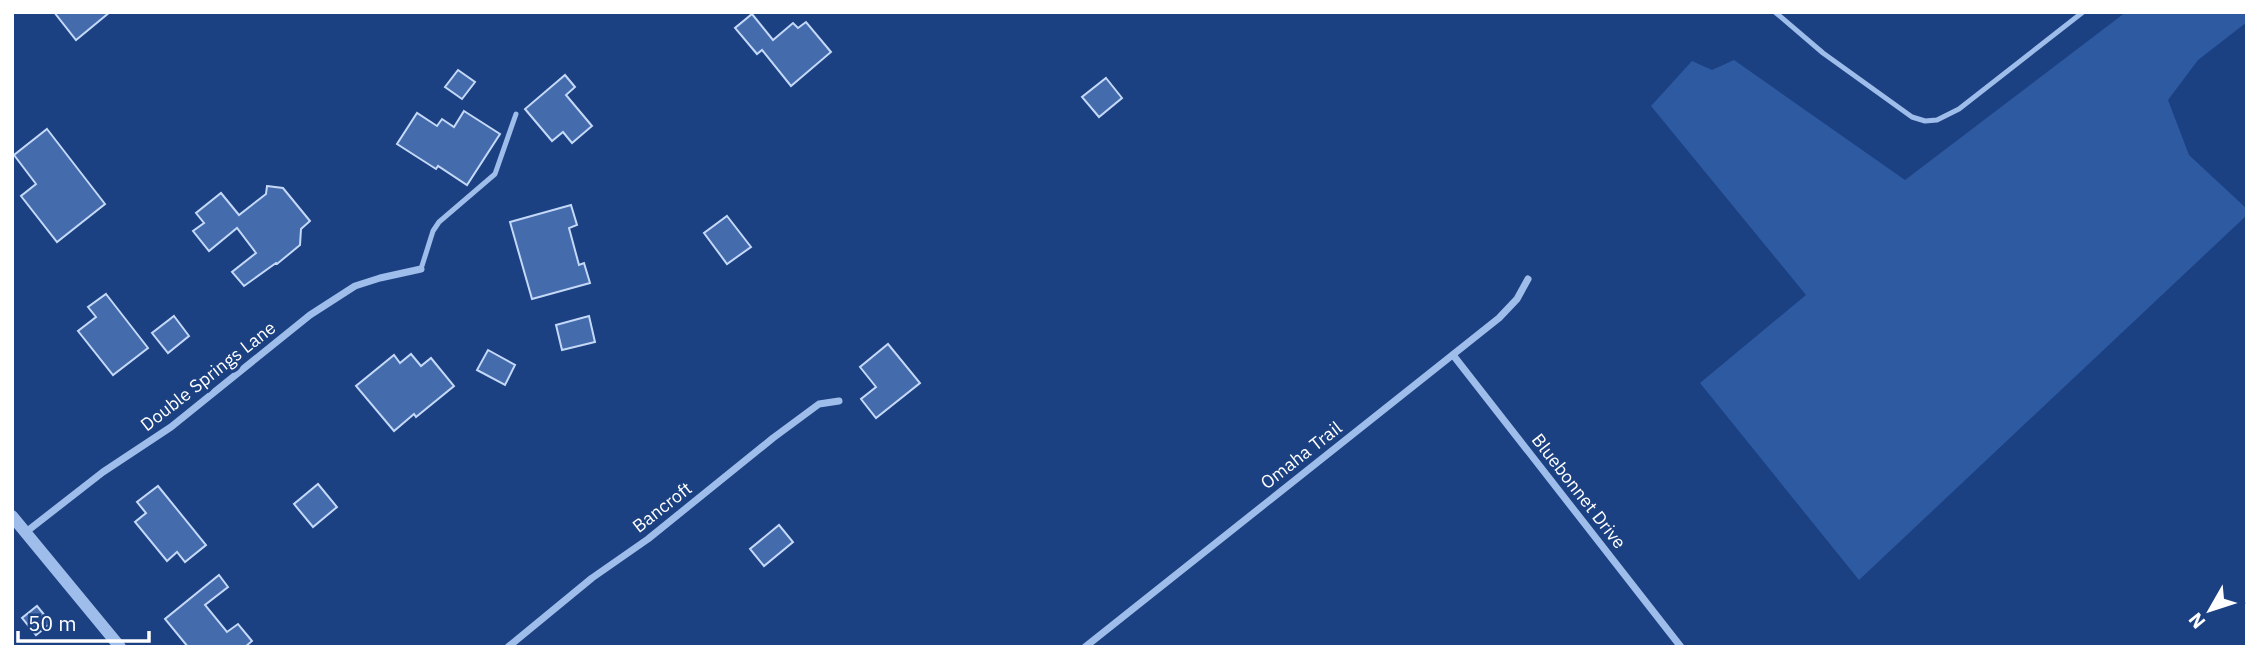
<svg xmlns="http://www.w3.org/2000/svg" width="2259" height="659" viewBox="0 0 2259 659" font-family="'IBM Plex Sans',sans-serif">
<rect width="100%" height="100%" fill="#1b4182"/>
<polygon fill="#2e5aa1" points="2126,12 2247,12 2247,22 2198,60 2168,100 2189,155 2247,209 2247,215 1859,580 1700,383 1806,295 1651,106 1692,61 1712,70 1734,60 1905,180"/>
<g fill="#446bab" stroke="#c4d8f8" stroke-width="2">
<polygon points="54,12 110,12 76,40"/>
<polygon points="752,14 773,40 793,23 798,28 806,22 831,52 791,86 762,50 757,54 735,28"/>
<polygon points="458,70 475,82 462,99 445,87"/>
<polygon points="565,75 575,87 566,95 592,126 572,143 563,132 552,141 525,109"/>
<polygon points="1106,78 1122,98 1099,117 1082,97"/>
<polygon points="464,111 500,134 467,185 438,166 436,169 397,144 417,113 437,126 442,119 454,127"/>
<polygon points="47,129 105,204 57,242 21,196 36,184 14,155"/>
<polygon points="267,186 283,188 310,221 301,229 300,245 277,264 276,263 244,286 232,272 256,253 237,228 209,251 193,231 204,223 196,213 221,193 239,215 266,194"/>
<polygon points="571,205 577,225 569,228 579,265 584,263 590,283 532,299 510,222"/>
<polygon points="727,216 751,247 727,264 704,233"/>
<polygon points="106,294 148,348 113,375 78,331 96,317 88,307"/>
<polygon points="174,316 189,336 168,353 152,333"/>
<polygon points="589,316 595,342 562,350 556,325"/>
<polygon points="888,344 920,383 876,418 861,399 876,387 860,367"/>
<polygon points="488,350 515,365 505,385 477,370"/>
<polygon points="411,354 421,366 431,358 454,386 416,417 414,414 394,431 356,386 394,355 400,363"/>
<polygon points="318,484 337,507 313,527 294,504"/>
<polygon points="158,486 206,545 185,562 177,552 167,561 135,522 146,513 137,502"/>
<polygon points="779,525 793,542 764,566 750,549"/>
<polygon points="219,575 228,587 205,605 227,632 238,624 252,641 245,647 188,647 165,619"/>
<polygon points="37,606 51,623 36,635 22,618"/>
</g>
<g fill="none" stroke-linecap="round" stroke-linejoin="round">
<g stroke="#9fbdea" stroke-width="5">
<polyline points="1775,12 1823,53 1912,117 1925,121 1937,120 1959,109 2083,12"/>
<polyline points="421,269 433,231 439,222 495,174 516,114"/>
</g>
<g stroke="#9fbdea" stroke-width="7">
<polyline points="1453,355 1681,647"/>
<polyline points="26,532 103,472 171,427 310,315 355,286 380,278 421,269"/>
<polyline points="508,647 592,578 648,539 773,438 819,404 839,401"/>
<polyline points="1085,647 1499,318 1517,299 1528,279"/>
</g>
<polyline stroke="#9fbdea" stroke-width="12" points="12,516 120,647"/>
</g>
<g text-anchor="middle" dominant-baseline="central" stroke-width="7" stroke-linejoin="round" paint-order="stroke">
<g font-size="18" fill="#fff" stroke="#1b4182">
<text transform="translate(208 376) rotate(-38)">Double Springs Lane</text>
<text transform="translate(1301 455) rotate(-38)">Omaha Trail</text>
<text transform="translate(1579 491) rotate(52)">Bluebonnet Drive</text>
<text transform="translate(662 507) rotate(-38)">Bancroft</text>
</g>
</g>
<rect width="2259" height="659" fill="none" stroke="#ffffff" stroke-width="28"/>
<g transform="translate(2210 610) rotate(231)" stroke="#1b4182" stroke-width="5" paint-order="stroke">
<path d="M0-5L12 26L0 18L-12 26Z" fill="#ffffff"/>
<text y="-10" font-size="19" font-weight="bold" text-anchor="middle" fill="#ffffff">N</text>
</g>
<path d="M18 631v10h131v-10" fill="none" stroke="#ffffff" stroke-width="3.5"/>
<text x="28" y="631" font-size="21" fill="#ffffff" stroke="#1b4182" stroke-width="5" paint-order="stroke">50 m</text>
</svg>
